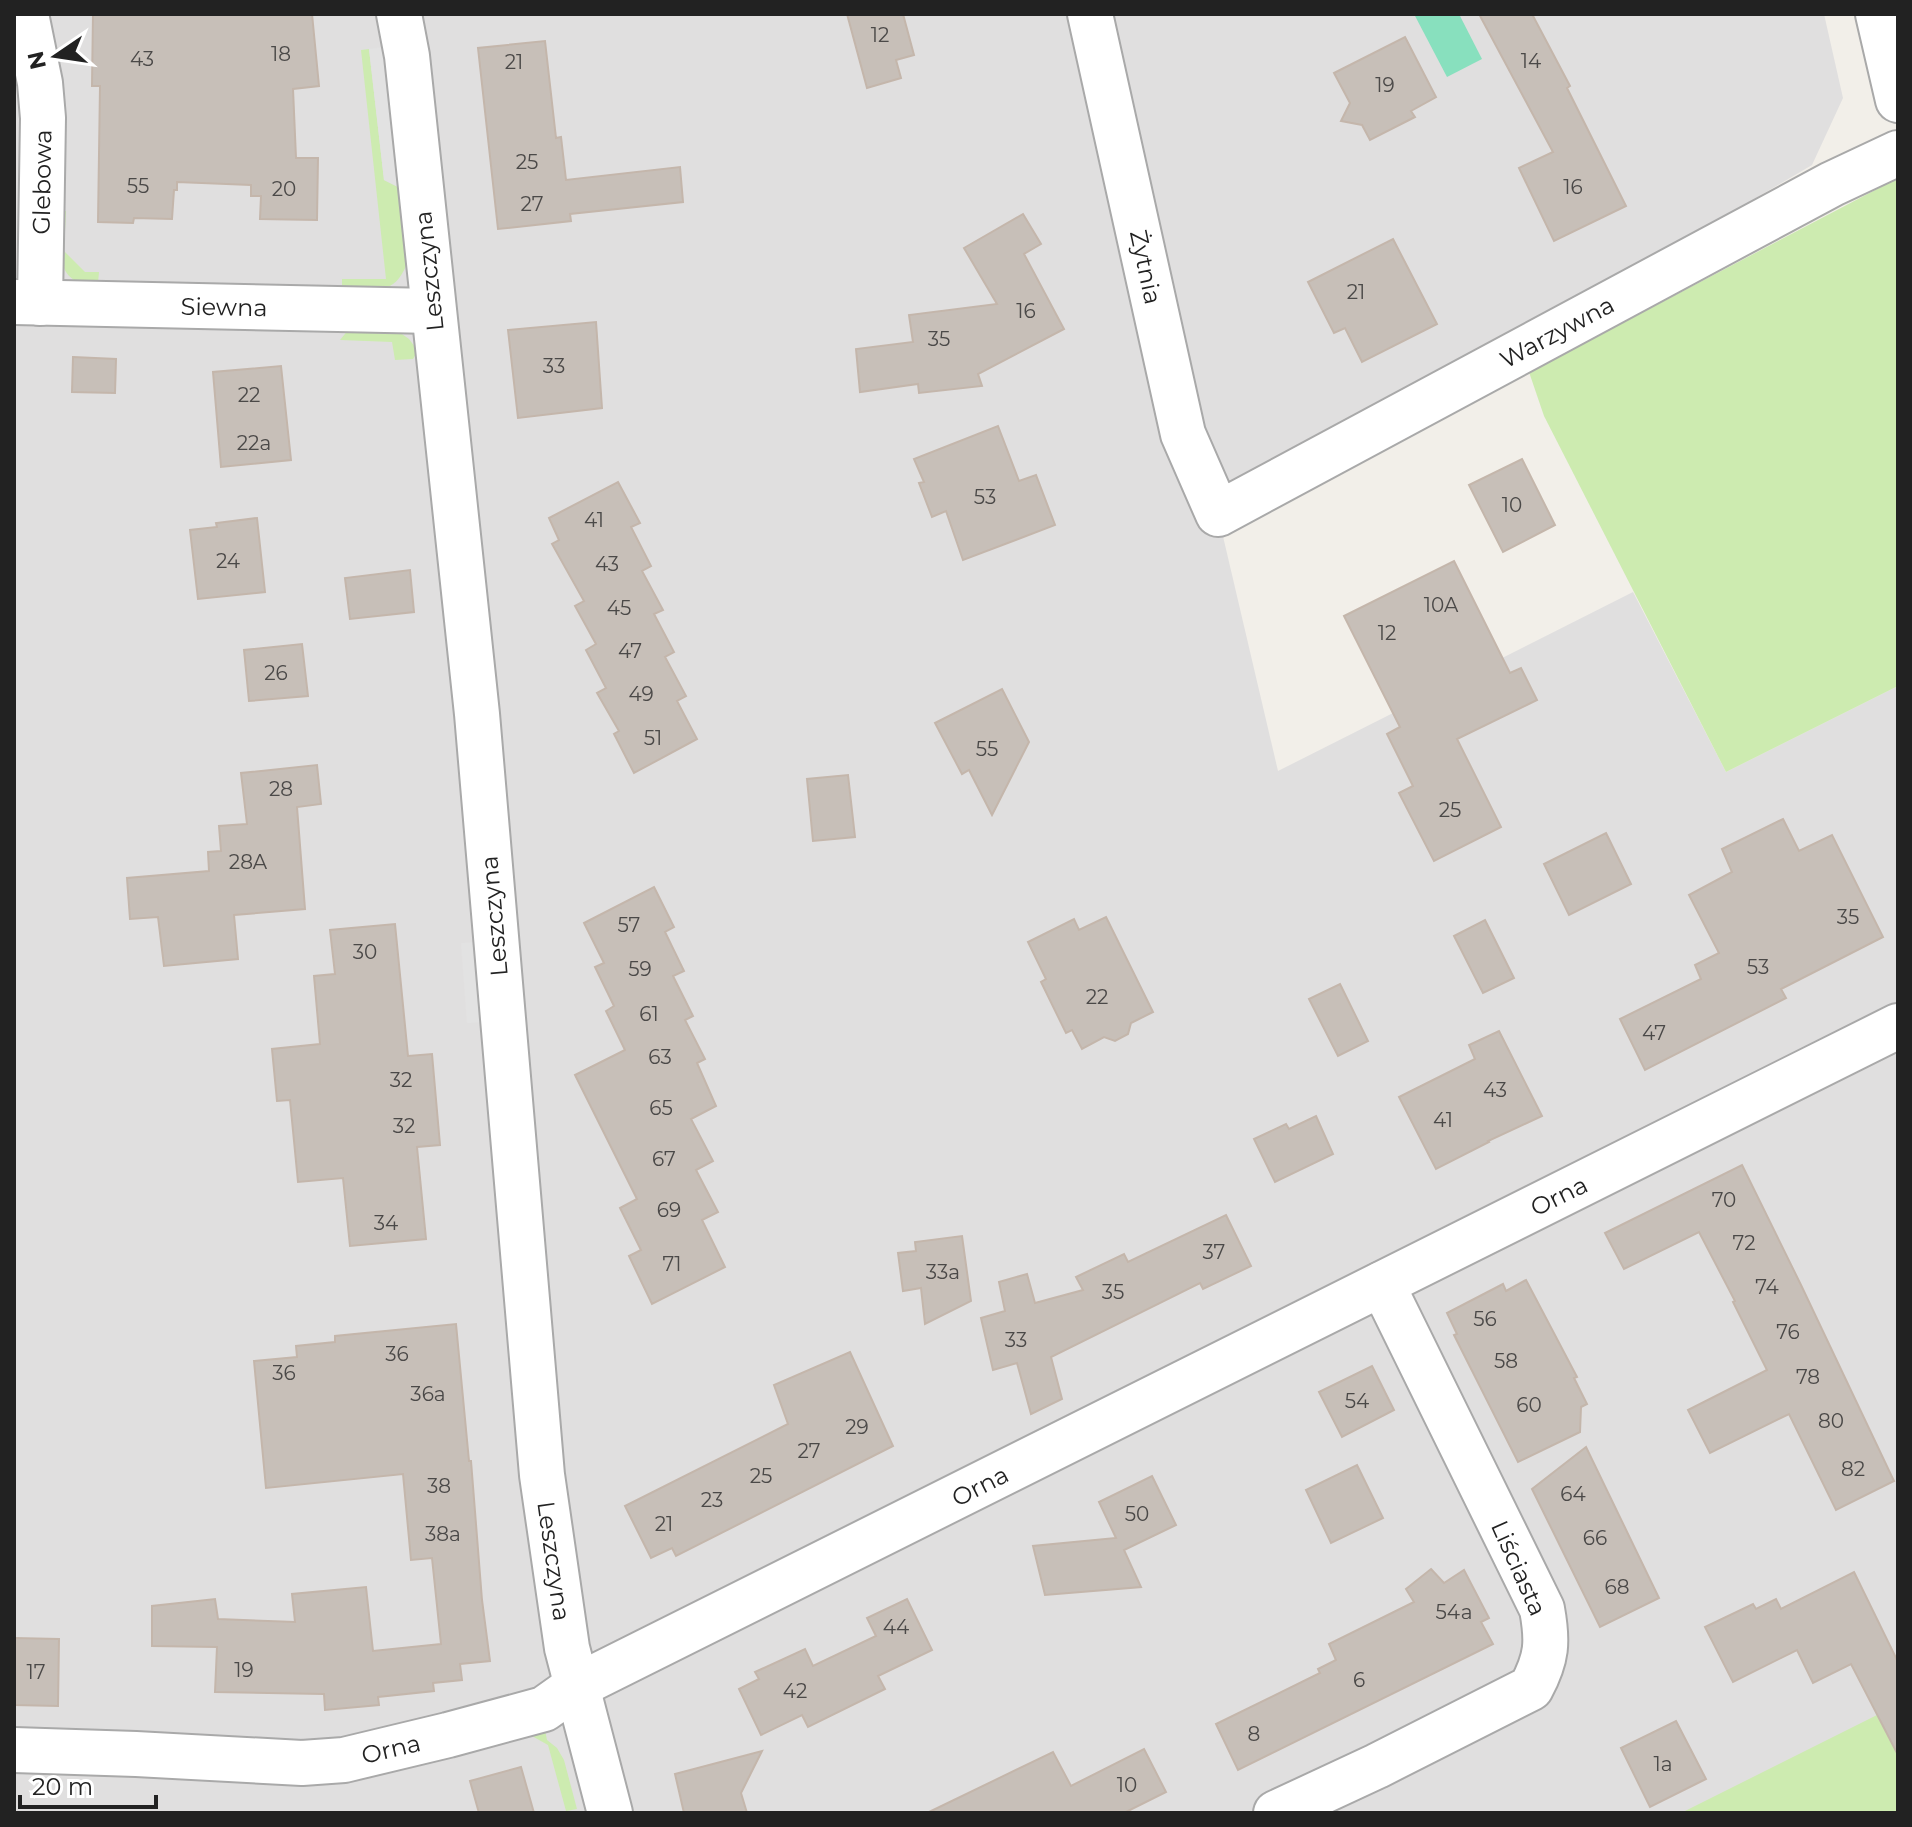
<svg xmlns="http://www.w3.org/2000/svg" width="1912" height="1827" viewBox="0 0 1912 1827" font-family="Montserrat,sans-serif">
<rect width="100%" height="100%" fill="#f2efe9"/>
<polygon fill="#e0dfdf" points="14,14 1824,14 1843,98 1812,165 1218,515 1278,771 1633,592 1726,772 1898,686 1898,1813 14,1813"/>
<g fill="#cdebb0">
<path d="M369 49 384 180 402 189 409 258C397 294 381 290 347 291L342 285V279H386L361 50Z"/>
<polygon points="1898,178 1898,686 1726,772 1544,416 1529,372"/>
<path d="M66 211 64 251 85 272H99L98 283C93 283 84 284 79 282 54 275 59 231 59 212Z"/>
<polygon points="349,329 399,332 409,339 418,351 413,359 395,360 392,342 340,340"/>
<polygon points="1877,1715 1898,1755 1898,1813 1681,1813"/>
<polygon points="544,1725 547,1740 557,1748 564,1760 577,1809 566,1811 548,1745 523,1731"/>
</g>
<polygon fill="#88e0be" points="1414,14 1459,14 1482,59 1447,77"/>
<g fill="#e2e2e2">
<polygon points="385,47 402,189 384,180 369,49"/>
<polygon points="478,942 484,1022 467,1023 461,943"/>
</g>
<g fill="#c7bfb8" stroke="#c4b6ab" stroke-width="2">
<polygon points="93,14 312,14 319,86 293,89 296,158 318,158 317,220 260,219 261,196 251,196 251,185 177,182 177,190 174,190 172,219 134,218 133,223 98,222 100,86 92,86"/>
<polygon points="847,14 903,14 914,55 896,60 901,78 867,88"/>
<polygon points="1479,14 1532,14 1570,86 1567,88 1626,206 1554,241 1519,168 1553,152"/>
<polygon points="1405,37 1436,97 1411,111 1415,117 1370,140 1362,125 1341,121 1350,103 1334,73"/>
<polygon points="545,41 556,138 561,137 566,180 680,167 683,202 570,214 571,221 498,229 478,48"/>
<polygon points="1023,214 1041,244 1024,254 1064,329 978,374 982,386 919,393 918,384 860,392 856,349 913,342 909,315 997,304 964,248"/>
<polygon points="1393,239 1437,324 1362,362 1345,328 1334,333 1308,282"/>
<polygon points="596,322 602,408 518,418 508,330"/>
<polygon points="73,357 116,359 115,393 72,392"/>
<polygon points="281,366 291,460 221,467 213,372"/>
<polygon points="998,426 1019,481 1036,475 1055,525 963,560 946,511 932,517 919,483 924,482 914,459"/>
<polygon points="1522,459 1555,525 1503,552 1469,485"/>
<polygon points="618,482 640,523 631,527 651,566 642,571 663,610 654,614 674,652 665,657 686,696 677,701 697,739 634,773 614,734 619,731 597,693 606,688 586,650 596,644 575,606 584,601 552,544 559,540 549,518"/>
<polygon points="257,518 265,592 198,599 190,530 217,527 216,523"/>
<polygon points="1454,561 1510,673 1521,668 1537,700 1457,739 1501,827 1434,861 1399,793 1413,786 1387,734 1400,727 1344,616"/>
<polygon points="410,570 414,612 350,619 345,578"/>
<polygon points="302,644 308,696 249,701 244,650"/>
<polygon points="1002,689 1029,742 992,815 969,770 962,774 935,723"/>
<polygon points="317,765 321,804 297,807 305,909 234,915 238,959 164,966 158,917 130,919 127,878 209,871 208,852 221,851 219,826 247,824 241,773"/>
<polygon points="848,775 855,837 813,841 807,779"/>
<polygon points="1783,819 1799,851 1832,835 1883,937 1781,989 1786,998 1645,1070 1620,1019 1701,979 1695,965 1719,953 1689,895 1732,872 1722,849"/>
<polygon points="1606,833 1631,884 1569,915 1544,864"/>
<polygon points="654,887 674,927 665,932 684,971 673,976 693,1016 685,1020 705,1059 697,1063 716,1106 691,1119 713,1161 696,1170 718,1212 702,1220 725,1267 652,1304 629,1256 641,1250 620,1208 637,1199 575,1075 625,1050 606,1011 614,1006 595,967 604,963 584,923"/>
<polygon points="1106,917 1153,1012 1131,1023 1128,1034 1115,1041 1104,1037 1082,1049 1072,1030 1066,1033 1041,982 1046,979 1028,942 1074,919 1079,930"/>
<polygon points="1485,920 1514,978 1483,993 1454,936"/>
<polygon points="395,924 408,1056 432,1054 440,1145 417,1147 426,1239 350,1246 343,1178 298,1182 290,1100 277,1101 272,1049 320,1044 314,976 335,974 330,930"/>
<polygon points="1340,984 1368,1041 1338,1056 1309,999"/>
<polygon points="1499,1031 1542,1116 1488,1141 1489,1142 1436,1169 1399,1097 1475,1059 1469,1045"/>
<polygon points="1316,1116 1333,1154 1275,1182 1254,1139 1286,1124 1289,1129"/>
<polygon points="1742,1165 1801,1285 1894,1481 1836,1510 1789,1414 1710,1453 1688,1410 1767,1370 1733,1302 1735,1301 1699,1232 1624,1269 1605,1233"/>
<polygon points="1226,1215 1251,1266 1203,1289 1200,1283 1051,1357 1062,1399 1031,1414 1017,1363 993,1370 981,1318 1005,1311 999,1282 1027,1274 1035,1303 1083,1290 1076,1277 1124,1254 1128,1262"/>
<polygon points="962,1236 971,1301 925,1324 921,1288 903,1291 898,1253 916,1251 915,1242"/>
<polygon points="1526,1280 1577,1377 1574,1378 1587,1404 1581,1407 1580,1432 1518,1462 1454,1335 1457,1334 1447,1313 1503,1284 1506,1291"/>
<polygon points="456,1324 469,1461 471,1461 482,1600 490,1661 460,1664 462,1680 433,1683 434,1691 378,1697 379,1705 325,1710 324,1694 215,1692 217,1647 152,1646 152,1606 215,1599 218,1619 295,1622 292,1594 366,1587 373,1651 441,1644 432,1558 411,1560 403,1474 266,1488 254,1361 297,1357 296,1346 335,1342 335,1336"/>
<polygon points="850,1352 893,1446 676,1556 672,1548 651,1558 625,1506 788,1424 774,1385"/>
<polygon points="1372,1366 1394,1410 1342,1437 1319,1392"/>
<polygon points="1586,1447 1659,1598 1600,1627 1532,1489"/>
<polygon points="1357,1465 1383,1518 1331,1543 1306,1490"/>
<polygon points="1152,1476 1176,1525 1124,1550 1141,1587 1045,1595 1033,1546 1116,1538 1099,1502"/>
<polygon points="1431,1569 1444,1583 1464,1570 1489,1618 1481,1622 1493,1644 1238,1770 1216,1724 1320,1673 1318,1669 1336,1660 1329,1644 1414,1602 1406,1589"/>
<polygon points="1854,1572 1898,1662 1898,1755 1851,1664 1813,1683 1797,1650 1733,1682 1705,1627 1753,1604 1756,1609 1776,1599 1781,1609"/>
<polygon points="907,1599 932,1650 878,1676 885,1689 808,1727 802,1715 761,1735 739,1689 759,1679 755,1672 805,1649 813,1666 876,1636 867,1618"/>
<polygon points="14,1638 59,1639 58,1706 14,1705"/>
<polygon points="1676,1721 1706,1779 1650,1807 1621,1748"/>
<polygon points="1144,1749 1166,1792 1124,1813 927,1813 1053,1752 1071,1786"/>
<polygon points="762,1751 741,1793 747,1813 684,1813 675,1774"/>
<polygon points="521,1767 534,1813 479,1813 470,1781"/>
</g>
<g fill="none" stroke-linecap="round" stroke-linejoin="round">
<defs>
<g id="minor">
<polyline points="26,14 40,83 43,118 40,303"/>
<polyline points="399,14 407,56 477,714 542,1475 567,1648 610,1813"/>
<polyline points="1090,14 1183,434 1218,514 1832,184 1898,153"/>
<polyline points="1878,14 1898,100"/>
<polyline points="14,302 433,311"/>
<polyline points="14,1750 136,1754 302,1763 344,1760 448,1735 544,1709 575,1687 1898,1026"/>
<path d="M1276 1813 1377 1766 1531 1688C1547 1658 1548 1642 1542 1609L1382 1284"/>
</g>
</defs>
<use href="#minor" stroke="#a9a9a9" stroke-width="48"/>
<use href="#minor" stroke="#fff" stroke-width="44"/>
</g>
<g text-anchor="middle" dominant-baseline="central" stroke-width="6" stroke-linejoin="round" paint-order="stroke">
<g font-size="20" fill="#4b4948">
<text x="880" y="35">12</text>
<text x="281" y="54">18</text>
<text x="142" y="59">43</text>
<text x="1531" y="61">14</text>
<text x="514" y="62">21</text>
<text x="1385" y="85">19</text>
<text x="527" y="162">25</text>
<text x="138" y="186">55</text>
<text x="1573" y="187">16</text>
<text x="284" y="189">20</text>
<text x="532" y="204">27</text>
<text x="1356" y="292">21</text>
<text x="1026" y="311">16</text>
<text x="939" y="339">35</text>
<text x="554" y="366">33</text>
<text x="249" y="395">22</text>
<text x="254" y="443">22a</text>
<text x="985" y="497">53</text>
<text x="1512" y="505">10</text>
<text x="594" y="520">41</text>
<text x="228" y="561">24</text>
<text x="607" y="564">43</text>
<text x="1441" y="605">10A</text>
<text x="619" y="608">45</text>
<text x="1387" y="633">12</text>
<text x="630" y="651">47</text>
<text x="276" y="673">26</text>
<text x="641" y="694">49</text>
<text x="653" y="738">51</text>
<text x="987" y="749">55</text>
<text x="281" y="789">28</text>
<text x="1450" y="810">25</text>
<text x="248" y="862">28A</text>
<text x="1848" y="917">35</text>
<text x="629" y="925">57</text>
<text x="365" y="952">30</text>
<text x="1758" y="967">53</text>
<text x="640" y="969">59</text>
<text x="1097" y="997">22</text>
<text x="649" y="1014">61</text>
<text x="1654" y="1033">47</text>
<text x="660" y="1057">63</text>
<text x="401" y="1080">32</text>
<text x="1495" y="1090">43</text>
<text x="661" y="1108">65</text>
<text x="1443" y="1120">41</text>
<text x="404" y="1126">32</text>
<text x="664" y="1159">67</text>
<text x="1724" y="1200">70</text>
<text x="669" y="1210">69</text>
<text x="386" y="1223">34</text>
<text x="1744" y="1243">72</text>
<text x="1214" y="1252">37</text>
<text x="672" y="1264">71</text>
<text x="943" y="1272">33a</text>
<text x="1767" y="1287">74</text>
<text x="1113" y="1292">35</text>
<text x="1485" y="1319">56</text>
<text x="1788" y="1332">76</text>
<text x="1016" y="1340">33</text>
<text x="397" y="1354">36</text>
<text x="1506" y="1361">58</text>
<text x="284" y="1373">36</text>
<text x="1808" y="1377">78</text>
<text x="428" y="1394">36a</text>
<text x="1357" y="1401">54</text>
<text x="1529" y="1405">60</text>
<text x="1831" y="1421">80</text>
<text x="857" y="1427">29</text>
<text x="809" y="1451">27</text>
<text x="1853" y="1469">82</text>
<text x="761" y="1476">25</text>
<text x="439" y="1486">38</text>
<text x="1573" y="1494">64</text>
<text x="712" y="1500">23</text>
<text x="1137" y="1514">50</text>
<text x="664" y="1524">21</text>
<text x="443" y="1534">38a</text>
<text x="1595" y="1538">66</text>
<text x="1617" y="1587">68</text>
<text x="1454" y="1612">54a</text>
<text x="896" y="1627">44</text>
<text x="244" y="1670">19</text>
<text x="36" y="1672">17</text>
<text x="1359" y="1680">6</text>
<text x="795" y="1691">42</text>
<text x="1254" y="1734">8</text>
<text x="1663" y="1764">1a</text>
<text x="1127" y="1785">10</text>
</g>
<g font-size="24" fill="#222" stroke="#fff">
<text transform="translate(42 182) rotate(-89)">Glebowa</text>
<text transform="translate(1146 267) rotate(78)">Żytnia</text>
<text transform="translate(429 271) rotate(-96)">Leszczyna</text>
<text transform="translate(224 307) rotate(1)">Siewna</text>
<text transform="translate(1557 332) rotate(-28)">Warzywna</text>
<text transform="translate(494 916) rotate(-95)">Leszczyna</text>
<text transform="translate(1559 1196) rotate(-26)">Orna</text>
<text transform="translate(980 1486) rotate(-27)">Orna</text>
<text transform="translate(554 1561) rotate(82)">Leszczyna</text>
<text transform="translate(1519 1568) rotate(66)">Liściasta</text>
<text transform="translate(391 1749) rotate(-13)">Orna</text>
</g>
</g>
<rect width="1912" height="1827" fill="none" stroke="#222222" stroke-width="32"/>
<g transform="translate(56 56) rotate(257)" stroke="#ffffff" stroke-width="6" paint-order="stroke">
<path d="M0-6L14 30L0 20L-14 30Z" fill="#222222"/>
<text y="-12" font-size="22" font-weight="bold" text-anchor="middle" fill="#222222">N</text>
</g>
<path d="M20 1795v12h136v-12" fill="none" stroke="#222222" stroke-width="4"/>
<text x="32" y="1795" font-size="24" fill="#222222" stroke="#ffffff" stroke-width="6" paint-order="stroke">20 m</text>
</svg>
